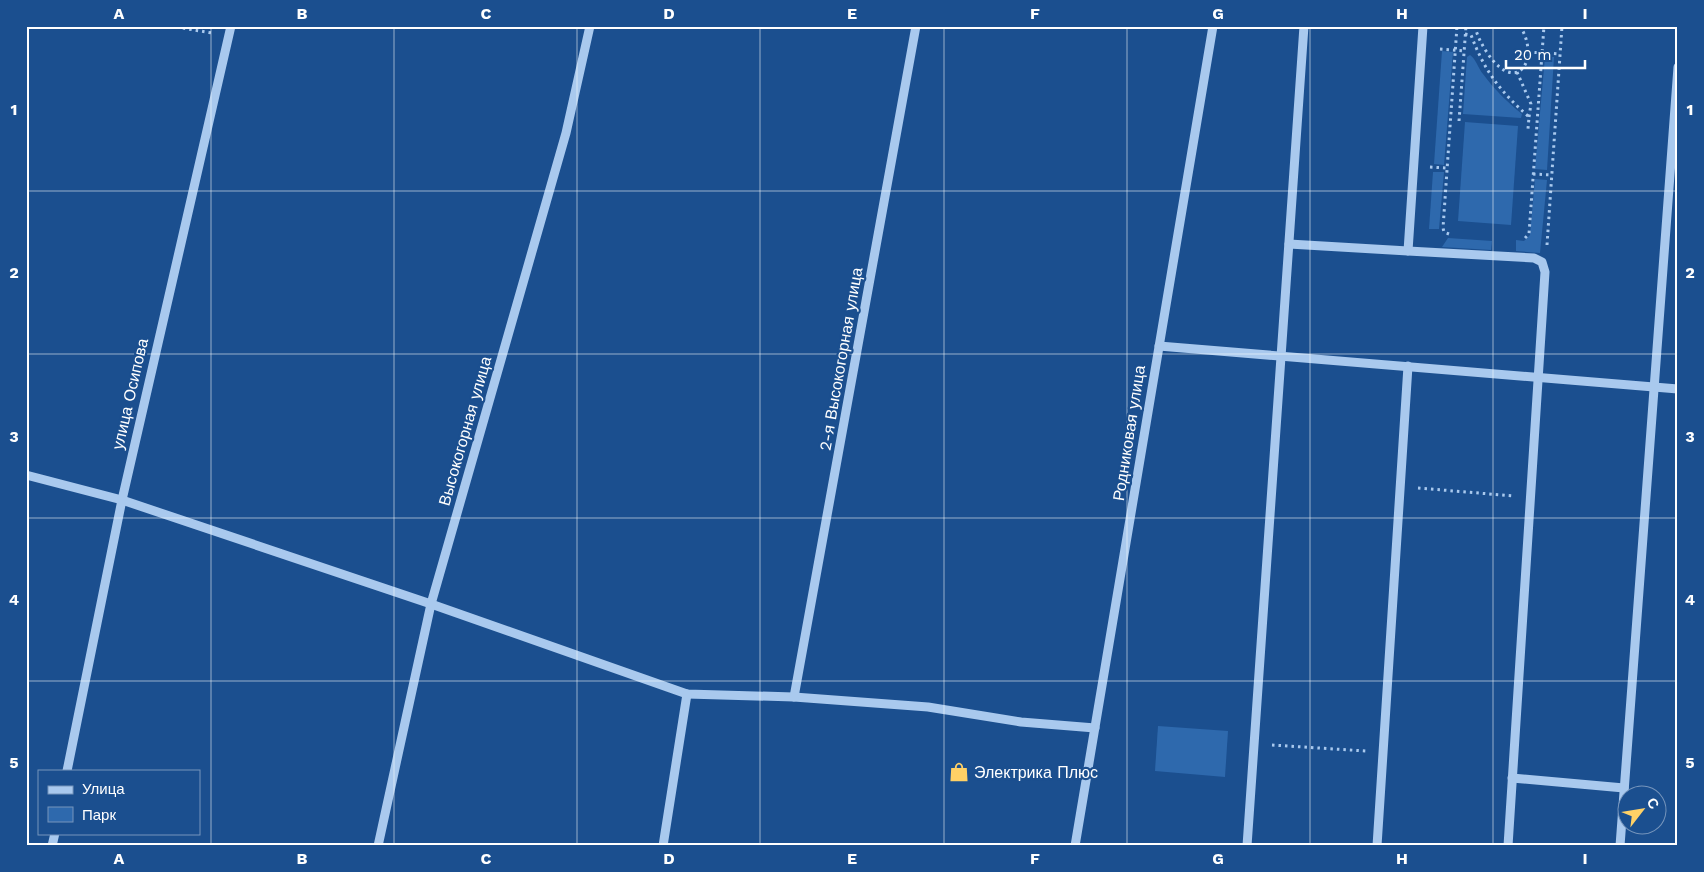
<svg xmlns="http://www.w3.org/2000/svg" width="1704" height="872" viewBox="0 0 1704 872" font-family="'Work Sans',sans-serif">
<rect width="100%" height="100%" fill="#1b4f8f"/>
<g fill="#2e69ad">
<polygon points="1442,51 1453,52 1444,165 1434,164"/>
<path d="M1470 55C1476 59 1478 68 1483 74 1494 89 1507 102 1522 114L1521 118 1463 114 1467 57Z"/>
<polygon points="1545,57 1554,57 1547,170 1535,169"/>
<polygon points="1465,122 1518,126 1511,225 1458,221"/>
<polygon points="1433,172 1444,172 1439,229 1429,229"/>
<polygon points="1535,179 1547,180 1540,253 1516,251 1516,240 1524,241 1530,235"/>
<polygon points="1448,238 1492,241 1491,250 1442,247"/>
<polygon points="1158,726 1228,731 1225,777 1155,771"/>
</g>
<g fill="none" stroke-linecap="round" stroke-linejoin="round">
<g stroke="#a9c9ee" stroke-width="3" stroke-dasharray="2.5 4" stroke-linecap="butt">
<polyline points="170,26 212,33"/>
<path d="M1475 26C1477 36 1482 45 1488 54 1517 96 1541 59 1520 26"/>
<path d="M1465 34 1471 35C1485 72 1500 91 1529 117L1528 129"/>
<polyline points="1440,49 1464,51"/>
<polyline points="1528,52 1560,54"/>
<polyline points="1517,72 1531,104 1529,117"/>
<polyline points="1459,121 1466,26"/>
<polyline points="1430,167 1447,168"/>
<polyline points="1533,174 1552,175"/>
<polyline points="1449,234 1444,232 1443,228 1457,26"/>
<polyline points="1525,238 1529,234 1544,26"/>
<polyline points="1547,245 1562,26"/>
<polyline points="1418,488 1514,496"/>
<polyline points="1272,745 1366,751"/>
</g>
<g stroke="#a9c9ee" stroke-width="9">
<polyline points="1289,244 1408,251 1423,26"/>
<polyline points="1408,251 1534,258 1542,262 1545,272 1508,846"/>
<polyline points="1159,346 1678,389"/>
<polyline points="26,475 122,500 431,604 687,694 794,697 928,707 1021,722 1095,728"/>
<polyline points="794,697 916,26"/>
<polyline points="67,771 122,500 231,26"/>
<polyline points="1512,778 1624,788"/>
<polyline points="52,846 55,833"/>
<polyline points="378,846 431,604 566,133 590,26"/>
<polyline points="663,846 687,694"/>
<polyline points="1075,846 1213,26"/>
<polyline points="1247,846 1304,26"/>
<polyline points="1377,846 1408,366"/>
<polyline points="1620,846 1678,67"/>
</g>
</g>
<path fill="none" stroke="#fff" stroke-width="1" stroke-opacity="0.55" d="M211 26V846M394 26V846M577 26V846M760 26V846M944 26V846M1127 26V846M1310 26V846M1493 26V846M26 191H1678M26 354H1678M26 518H1678M26 681H1678"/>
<defs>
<symbol id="shop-bare" viewBox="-9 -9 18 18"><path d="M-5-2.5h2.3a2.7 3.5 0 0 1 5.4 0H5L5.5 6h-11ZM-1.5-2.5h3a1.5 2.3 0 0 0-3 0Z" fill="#ffd166" stroke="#1b4f8f" stroke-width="2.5" paint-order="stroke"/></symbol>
</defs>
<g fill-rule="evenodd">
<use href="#shop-bare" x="945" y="758" width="28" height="28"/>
</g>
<g text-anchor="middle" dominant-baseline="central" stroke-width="4.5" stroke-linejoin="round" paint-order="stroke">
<g font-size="16" fill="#fff" stroke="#1b4f8f">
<text transform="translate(841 359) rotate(-80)">2-я Высокогорная улица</text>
<text transform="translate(130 394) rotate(-77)">улица Осипова</text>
<text transform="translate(465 431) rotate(-74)">Высокогорная улица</text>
<text transform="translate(1129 433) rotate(-81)">Родниковая улица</text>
</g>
<g font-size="16" fill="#fff" stroke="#1b4f8f" text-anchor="start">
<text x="974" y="772">Электрика Плюс</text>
</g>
</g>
<rect width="1704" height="872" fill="none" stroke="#1b4f8f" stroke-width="55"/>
<rect x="38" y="770" width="162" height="65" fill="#1b4f8f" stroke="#7695bc"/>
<rect x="48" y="786" width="25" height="8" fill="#a9c9ee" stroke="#7695bc"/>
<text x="82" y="794" font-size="15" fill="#ffffff">Улица</text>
<rect x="48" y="807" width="25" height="15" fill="#2e69ad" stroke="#7695bc"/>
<text x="82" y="820" font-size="15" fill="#ffffff">Парк</text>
<g transform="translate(1642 810) rotate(59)"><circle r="24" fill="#1b4f8f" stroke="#7695bc"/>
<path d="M0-4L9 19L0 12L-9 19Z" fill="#ffd166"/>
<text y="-8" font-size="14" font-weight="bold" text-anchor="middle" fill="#ffffff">С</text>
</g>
<path d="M1506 60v8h79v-8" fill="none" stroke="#ffffff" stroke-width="2.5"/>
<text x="1514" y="60" font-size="15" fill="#ffffff" stroke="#1b4f8f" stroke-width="4" paint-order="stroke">20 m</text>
<rect x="28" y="28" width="1648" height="816" fill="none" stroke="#fff" stroke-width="2"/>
<g font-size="16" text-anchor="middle" font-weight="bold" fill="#fff">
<text x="119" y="19">A</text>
<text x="302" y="19">B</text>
<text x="486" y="19">C</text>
<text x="669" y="19">D</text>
<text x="852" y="19">E</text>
<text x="1035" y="19">F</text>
<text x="1218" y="19">G</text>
<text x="1402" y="19">H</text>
<text x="1585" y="19">I</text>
<text x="14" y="115">1</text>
<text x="1690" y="115">1</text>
<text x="14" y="278">2</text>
<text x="1690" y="278">2</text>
<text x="14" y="442">3</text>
<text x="1690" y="442">3</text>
<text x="14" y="605">4</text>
<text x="1690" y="605">4</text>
<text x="14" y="768">5</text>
<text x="1690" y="768">5</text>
<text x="119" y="864">A</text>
<text x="302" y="864">B</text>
<text x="486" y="864">C</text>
<text x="669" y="864">D</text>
<text x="852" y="864">E</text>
<text x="1035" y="864">F</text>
<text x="1218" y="864">G</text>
<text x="1402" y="864">H</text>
<text x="1585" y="864">I</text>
</g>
</svg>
